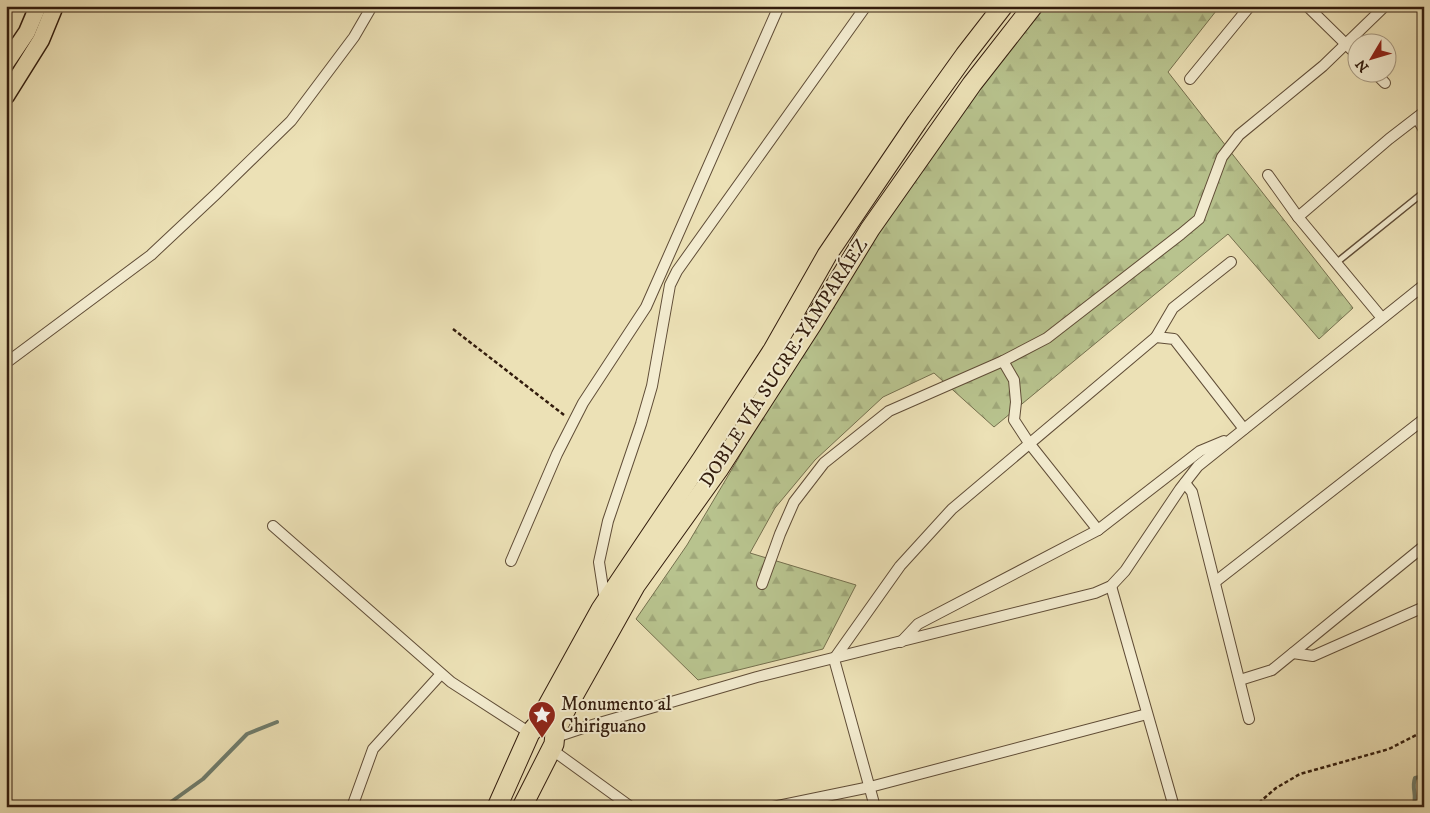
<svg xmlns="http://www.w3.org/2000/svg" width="1430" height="813" viewBox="0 0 1430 813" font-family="'IM FELL DW Pica',serif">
<defs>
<pattern id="forest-firs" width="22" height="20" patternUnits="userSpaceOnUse" patternTransform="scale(1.25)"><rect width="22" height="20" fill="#b8c38e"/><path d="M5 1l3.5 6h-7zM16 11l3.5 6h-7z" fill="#9fa779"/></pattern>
</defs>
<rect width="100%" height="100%" fill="#ece1b6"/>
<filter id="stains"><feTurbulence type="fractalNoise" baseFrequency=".004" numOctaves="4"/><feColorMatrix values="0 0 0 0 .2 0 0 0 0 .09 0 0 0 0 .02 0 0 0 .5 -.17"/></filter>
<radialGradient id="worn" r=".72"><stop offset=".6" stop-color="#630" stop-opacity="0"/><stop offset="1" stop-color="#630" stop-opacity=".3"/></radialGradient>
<polygon fill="url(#forest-firs)" stroke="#75704e" points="1028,6 1220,6 1168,72 1353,308 1319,339 1228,234 994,427 934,373 883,397 815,460 775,508 750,553 856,585 823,649 698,680 636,619 687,545 738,459 797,348"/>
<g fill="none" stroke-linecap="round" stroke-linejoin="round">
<g stroke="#707d6d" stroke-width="4">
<polyline points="164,807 203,779 247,734 277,722"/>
<path d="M1413 807C1418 795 1411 789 1415 778L1424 776"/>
</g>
<defs>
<polyline id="lane" points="1336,263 1424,192"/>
<g id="street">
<polyline points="1307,6 1358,56"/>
<polyline points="1374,72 1385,83"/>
<polyline points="1190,79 1250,6"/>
<polyline points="1417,118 1424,130"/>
<polyline points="1268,175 1298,217 1382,318"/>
<polyline points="1298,217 1389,139 1424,112"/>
<polyline points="1156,337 1173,308 1231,262"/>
<polyline points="1003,361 1014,380 1016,402 1014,420 1029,443 1098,530"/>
<polyline points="6,363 151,255 216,194 291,121 354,37 372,6"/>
<polyline points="1185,483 1192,492 1249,719"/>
<polyline points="273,526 451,682 530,733"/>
<polyline points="511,561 557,454 583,403 646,307 779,6"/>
<polyline points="1215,582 1424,419"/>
<polyline points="762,584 780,534 794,502 824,463 889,411 1003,361 1047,338 1181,234 1199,219 1222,157 1239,135 1323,66 1385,6"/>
<polyline points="1111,586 1174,807"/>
<polyline points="605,601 599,562 608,521 641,424 652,386 670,285 677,271 866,6"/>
<polyline points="901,642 918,624 1098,530 1200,451 1224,441"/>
<polyline points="1293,653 1313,656 1424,607"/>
<polyline points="1240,680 1272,670 1424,546"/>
<polyline points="556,737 589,726 757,677 1095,593 1111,586 1125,571 1180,489 1198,466 1424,285"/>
<polyline points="551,749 631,807"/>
<polyline points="352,807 373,749 441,674"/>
<polyline points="773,807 870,787 1147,714"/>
<polyline points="875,807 834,659 900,566 952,509 1156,337 1174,339 1244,429"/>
</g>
<g id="primary">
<polyline points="6,63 27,32 38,6"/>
<polyline points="6,96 41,40 55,6"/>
</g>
<g id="highway">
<polyline points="497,807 530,733 537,725 601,609 702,459 773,350 827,255 917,122 965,55 1003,6"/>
<polyline points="522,807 554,744 555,733 567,707 635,586 718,470 812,324 870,229 972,84 1033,6"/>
</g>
</defs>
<use href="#lane" stroke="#604d37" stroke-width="8"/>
<use href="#street" stroke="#604d37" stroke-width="12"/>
<use href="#primary" stroke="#321c0d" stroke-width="19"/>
<use href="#highway" stroke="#321c0d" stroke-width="21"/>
<g stroke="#321c0d" stroke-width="2.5" stroke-dasharray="4 2.5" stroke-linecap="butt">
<polyline points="453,329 564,415"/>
<polyline points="1254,807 1276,788 1300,774 1389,749 1424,731"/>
</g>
<use href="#lane" stroke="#f3ecd0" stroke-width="5"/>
<use href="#street" stroke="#f3ecd0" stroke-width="10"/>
<use href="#primary" stroke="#ece1b6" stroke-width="16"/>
<use href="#highway" stroke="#ece1b6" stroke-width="19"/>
</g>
<defs>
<symbol id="sight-pin" viewBox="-11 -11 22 30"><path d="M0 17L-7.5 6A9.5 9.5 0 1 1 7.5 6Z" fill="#8f2418" stroke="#f3ecd0"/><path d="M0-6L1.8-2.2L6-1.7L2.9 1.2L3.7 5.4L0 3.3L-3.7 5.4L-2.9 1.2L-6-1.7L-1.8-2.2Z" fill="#fff"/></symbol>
</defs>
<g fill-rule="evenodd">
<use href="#sight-pin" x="526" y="699" width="32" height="43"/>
</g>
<g text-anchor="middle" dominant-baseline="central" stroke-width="4" stroke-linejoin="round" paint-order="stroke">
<g font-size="19" fill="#321c0d" stroke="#f3ecd0">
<text transform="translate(784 363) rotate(-57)">DOBLE VÍA SUCRE-YAMPARÁEZ</text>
</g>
<g font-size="19" fill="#321c0d" stroke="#f3ecd0" text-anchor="start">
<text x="561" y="704">Monumento al<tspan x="561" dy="22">Chiriguano</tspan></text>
</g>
</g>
<rect width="1430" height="813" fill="none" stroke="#ece1b6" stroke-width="25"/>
<rect x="8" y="8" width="1415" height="798" fill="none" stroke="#321c0d" stroke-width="2.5"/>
<rect x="12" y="12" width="1405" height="788" fill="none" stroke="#321c0d"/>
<g transform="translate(1372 58) rotate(232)"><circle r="24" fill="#f3ecd0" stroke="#a69982"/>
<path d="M0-4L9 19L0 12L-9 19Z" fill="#8f2418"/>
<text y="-8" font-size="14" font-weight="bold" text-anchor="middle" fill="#321c0d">N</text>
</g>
<rect width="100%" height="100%" filter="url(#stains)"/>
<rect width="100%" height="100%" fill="url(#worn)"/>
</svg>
